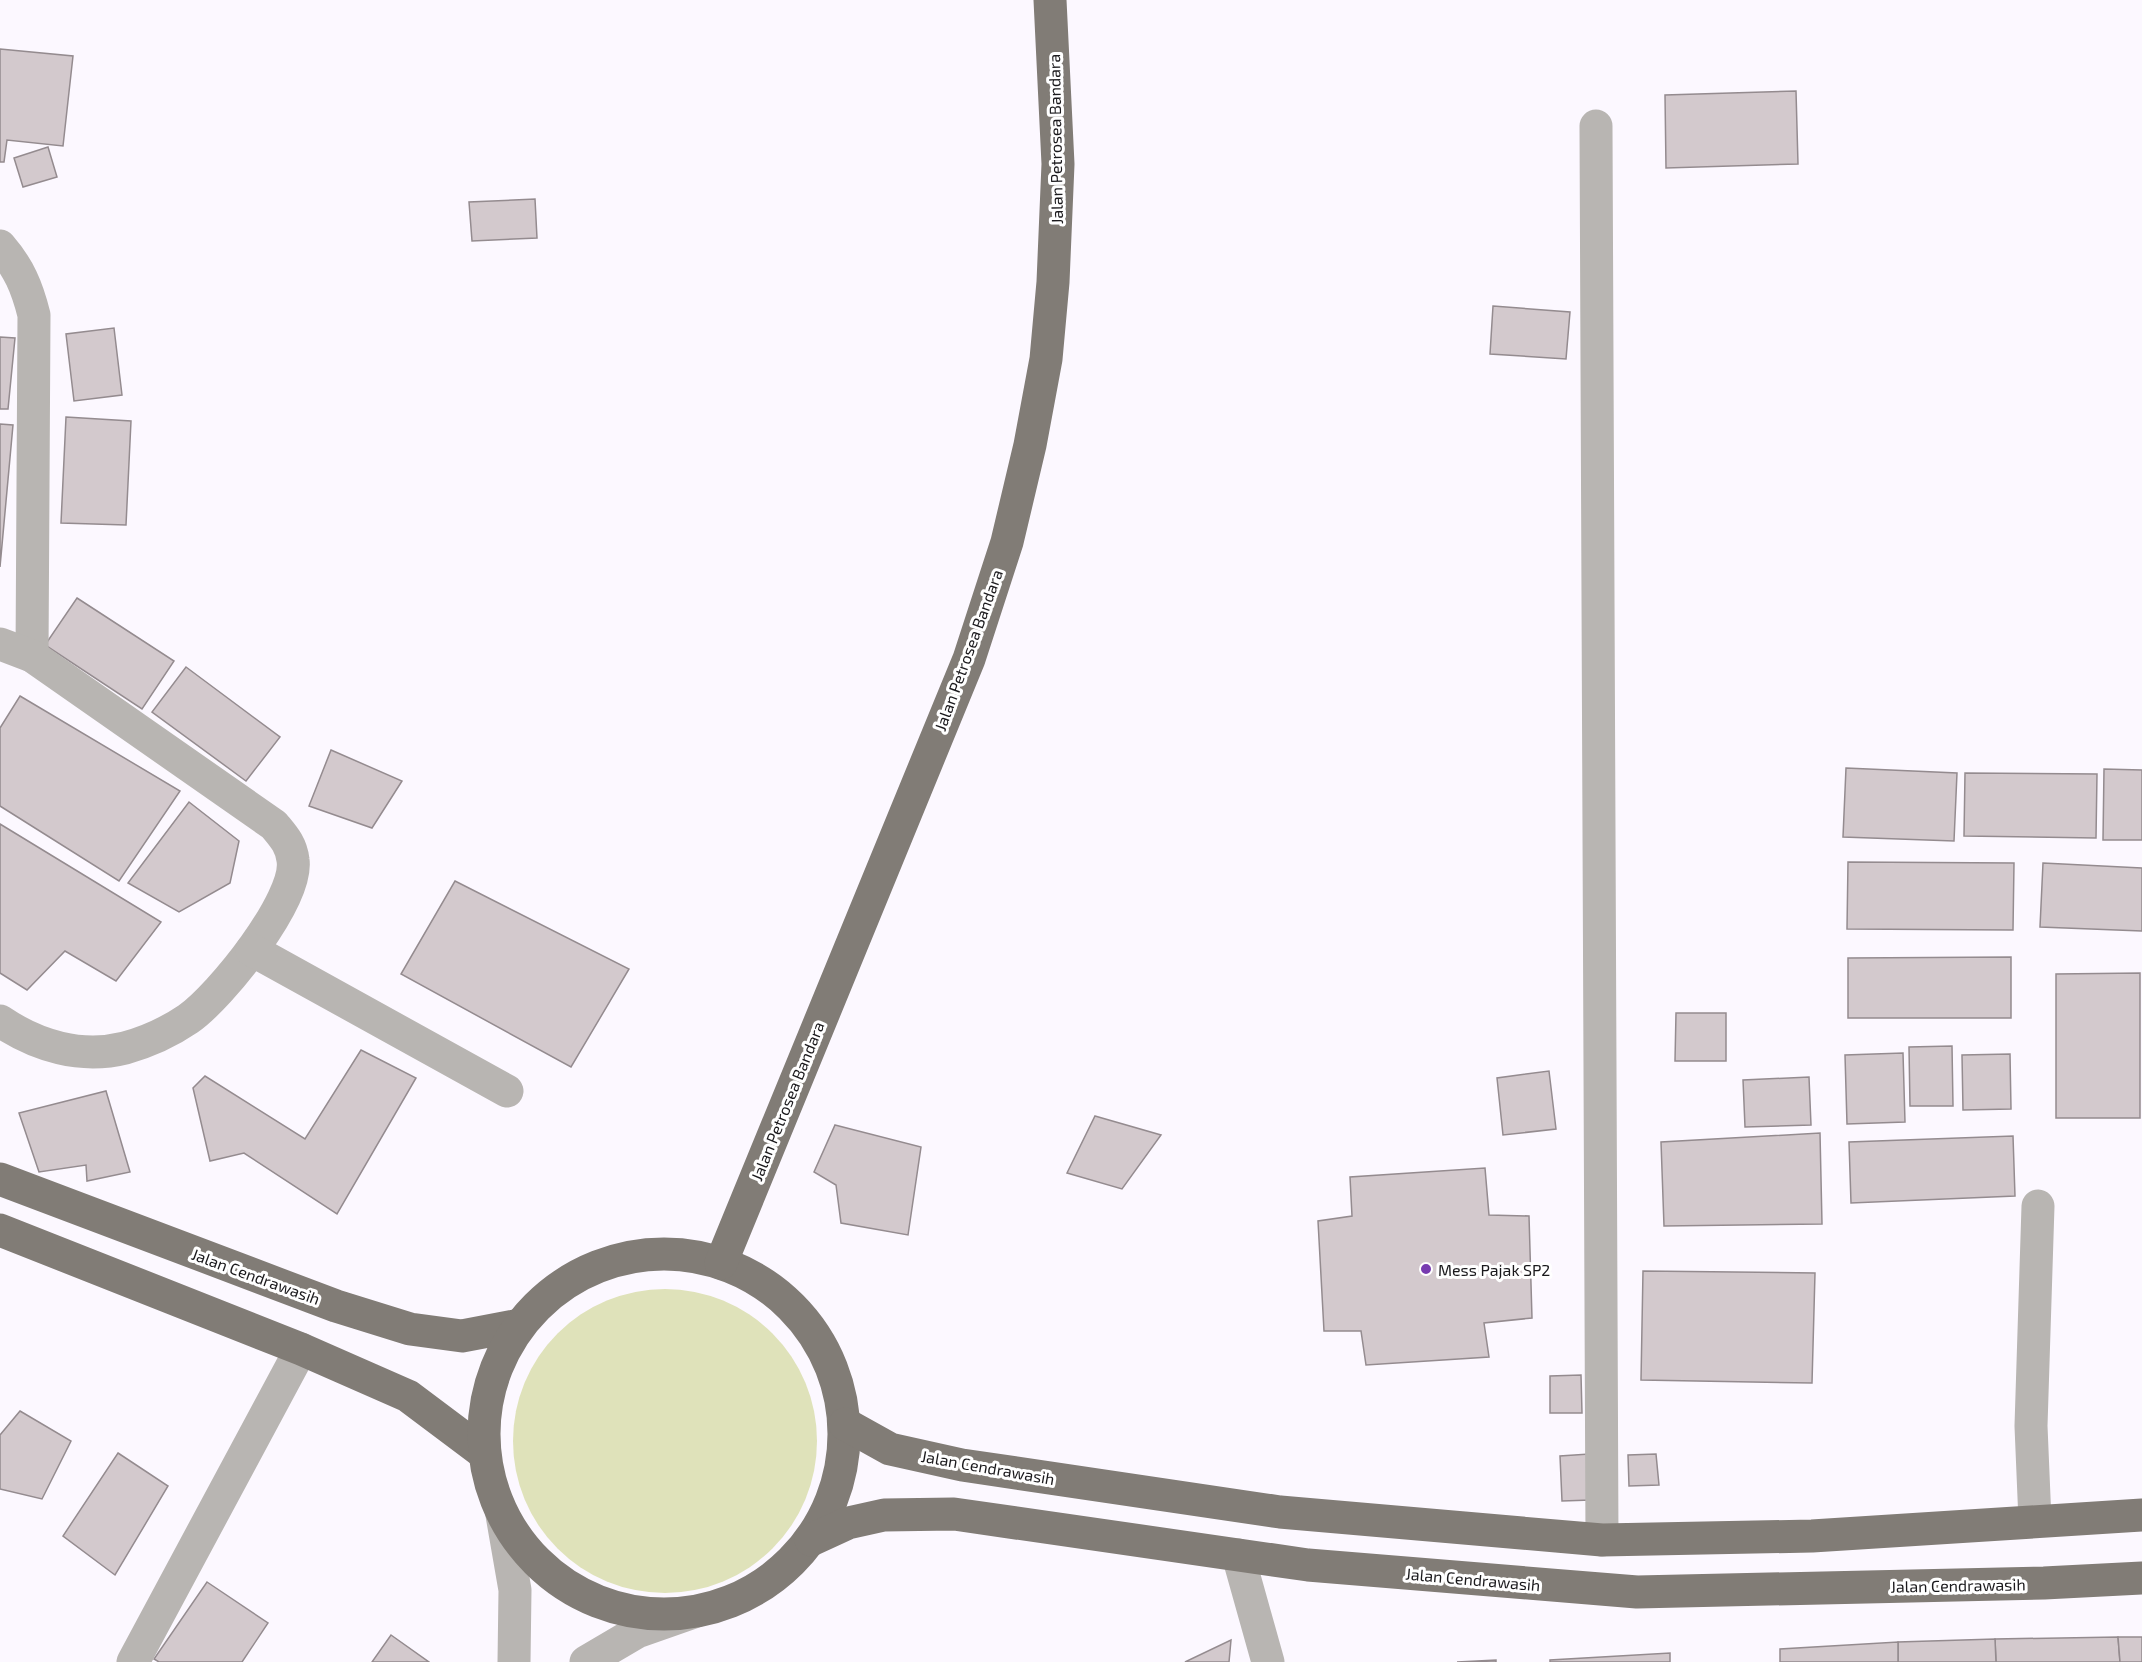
<svg xmlns="http://www.w3.org/2000/svg" width="2142" height="1662" viewBox="0 0 2142 1662" font-family="'Exo 2',sans-serif">
<rect width="100%" height="100%" fill="#fcf8ff"/>
<circle fill="#dfe2ba" cx="665" cy="1441" r="152"/>
<g fill="#d3c9cd" stroke="#948b8f" stroke-width="1.5">
<polygon points="0,49 73,56 63,146 7,140 4,162 0,162"/>
<polygon points="1796,91 1798,164 1666,168 1665,95"/>
<polygon points="48,147 57,177 23,187 14,158"/>
<polygon points="535,199 537,238 472,241 469,202"/>
<polygon points="1493,306 1570,312 1566,359 1490,354"/>
<polygon points="114,328 122,395 74,401 66,334"/>
<polygon points="0,337 15,338 8,409 0,409"/>
<polygon points="66,417 131,421 126,525 61,523"/>
<polygon points="0,424 13,425 0,567"/>
<polygon points="77,598 174,661 142,709 45,645"/>
<polygon points="186,667 280,737 246,781 152,712"/>
<polygon points="20,696 180,791 119,881 0,806 0,728"/>
<polygon points="331,750 402,781 372,828 309,806"/>
<polygon points="1846,768 1957,773 1954,841 1843,837"/>
<polygon points="2104,769 2142,770 2142,840 2103,840"/>
<polygon points="1965,773 2097,774 2096,838 1964,836"/>
<polygon points="189,802 239,841 230,883 179,912 128,883"/>
<polygon points="0,824 161,922 116,981 65,951 27,990 0,973"/>
<polygon points="1848,862 2014,863 2013,930 1847,929"/>
<polygon points="2043,863 2142,868 2142,931 2040,927"/>
<polygon points="455,881 629,969 571,1067 401,974"/>
<polygon points="2011,957 2011,1018 1848,1018 1848,958"/>
<polygon points="2140,973 2140,1118 2056,1118 2056,974"/>
<polygon points="1676,1013 1726,1013 1726,1061 1675,1061"/>
<polygon points="1952,1046 1953,1106 1910,1106 1909,1047"/>
<polygon points="361,1050 416,1078 337,1214 244,1153 210,1161 193,1088 205,1076 305,1139"/>
<polygon points="1903,1053 1905,1122 1847,1124 1845,1055"/>
<polygon points="2010,1054 2011,1109 1963,1110 1962,1055"/>
<polygon points="1549,1071 1556,1129 1503,1135 1497,1078"/>
<polygon points="1809,1077 1811,1125 1745,1127 1743,1080"/>
<polygon points="106,1091 130,1172 87,1181 86,1165 39,1172 19,1113"/>
<polygon points="1095,1116 1161,1135 1122,1189 1067,1173"/>
<polygon points="835,1125 921,1147 908,1235 841,1223 836,1185 814,1172"/>
<polygon points="1820,1133 1822,1224 1664,1226 1661,1142"/>
<polygon points="2013,1136 2015,1196 1851,1203 1849,1142"/>
<polygon points="1485,1168 1489,1215 1529,1216 1532,1318 1484,1323 1489,1357 1366,1365 1361,1331 1324,1331 1318,1221 1352,1216 1350,1177"/>
<polygon points="1643,1271 1815,1273 1812,1383 1641,1380"/>
<polygon points="1581,1375 1582,1413 1550,1413 1550,1376"/>
<polygon points="20,1411 71,1441 42,1499 0,1489 0,1435"/>
<polygon points="118,1453 168,1486 115,1575 63,1536"/>
<polygon points="1589,1454 1591,1500 1562,1501 1560,1456"/>
<polygon points="1656,1454 1659,1485 1629,1486 1628,1455"/>
<polygon points="207,1582 268,1623 242,1662 159,1662 154,1659"/>
<polygon points="391,1635 429,1662 372,1662"/>
<polygon points="2118,1637 2120,1662 1996,1662 1995,1639"/>
<polygon points="2118,1637 2142,1637 2142,1662 2120,1662"/>
<polygon points="1995,1639 1996,1662 1898,1662 1898,1642"/>
<polygon points="1231,1640 1229,1662 1185,1662"/>
<polygon points="1898,1642 1898,1662 1780,1662 1780,1649"/>
<polygon points="1670,1653 1670,1662 1550,1662 1550,1660"/>
<polygon points="1496,1660 1496,1662 1457,1662"/>
</g>
<g fill="none" stroke-linecap="round" stroke-linejoin="round">
<g stroke="#b8b5b2" stroke-width="33">
<polyline points="1596,126 1602,1540"/>
<path d="M0 246C19 268 27 287 34 315L32 656"/>
<path d="M0 644 32 656 274 825C283 836 291 844 293 860 299 899 220 997 188 1019 169 1032 147 1042 125 1048 81 1059 37 1046 0 1021"/>
<polyline points="252,950 507,1091"/>
<polyline points="502,1515 515,1590 514,1662"/>
<polyline points="2035,1521 2031,1426 2038,1206"/>
<polyline points="1238,1555 1268,1662"/>
<polyline points="133,1662 301,1349"/>
<polyline points="586,1662 637,1632 694,1612"/>
</g>
<g stroke="#817c76" stroke-width="33">
<polyline points="0,1179 336,1306 410,1329 462,1336 520,1325"/>
<polyline points="0,1230 301,1349 408,1396 484,1453"/>
<circle cx="664" cy="1434" r="180"/>
<polyline points="721,1263 969,659 1007,542 1030,445 1046,359 1053,282 1058,164 1050,0"/>
<polyline points="845,1424 890,1449 962,1465 1280,1512 1602,1540 1812,1536 2142,1515"/>
<polyline points="811,1540 848,1523 884,1515 954,1514 1308,1565 1637,1592 2044,1583 2142,1578"/>
</g>
</g>
<circle fill="#773bb0" stroke="#fff" stroke-width="2" cx="1426" cy="1269" r="6"/>
<g text-anchor="middle" dominant-baseline="central" stroke-width="6" stroke-linejoin="round" paint-order="stroke">
<g font-size="16" fill="#1a191c" stroke="#fff">
<text transform="translate(1055 139) rotate(-91)">Jalan Petrosea Bandara</text>
<text transform="translate(968 650) rotate(-70)">Jalan Petrosea Bandara</text>
<text transform="translate(787 1101) rotate(-68)">Jalan Petrosea Bandara</text>
<text transform="translate(256 1276) rotate(20)">Jalan Cendrawasih</text>
<text transform="translate(988 1467) rotate(10)">Jalan Cendrawasih</text>
<text transform="translate(1473 1579) rotate(5)">Jalan Cendrawasih</text>
<text transform="translate(1958 1585) rotate(-1)">Jalan Cendrawasih</text>
</g>
<g font-size="16" fill="#1a191c" stroke="#fff" text-anchor="start">
<text x="1438" y="1269">Mess Pajak SP2</text>
</g>
</g>
</svg>
